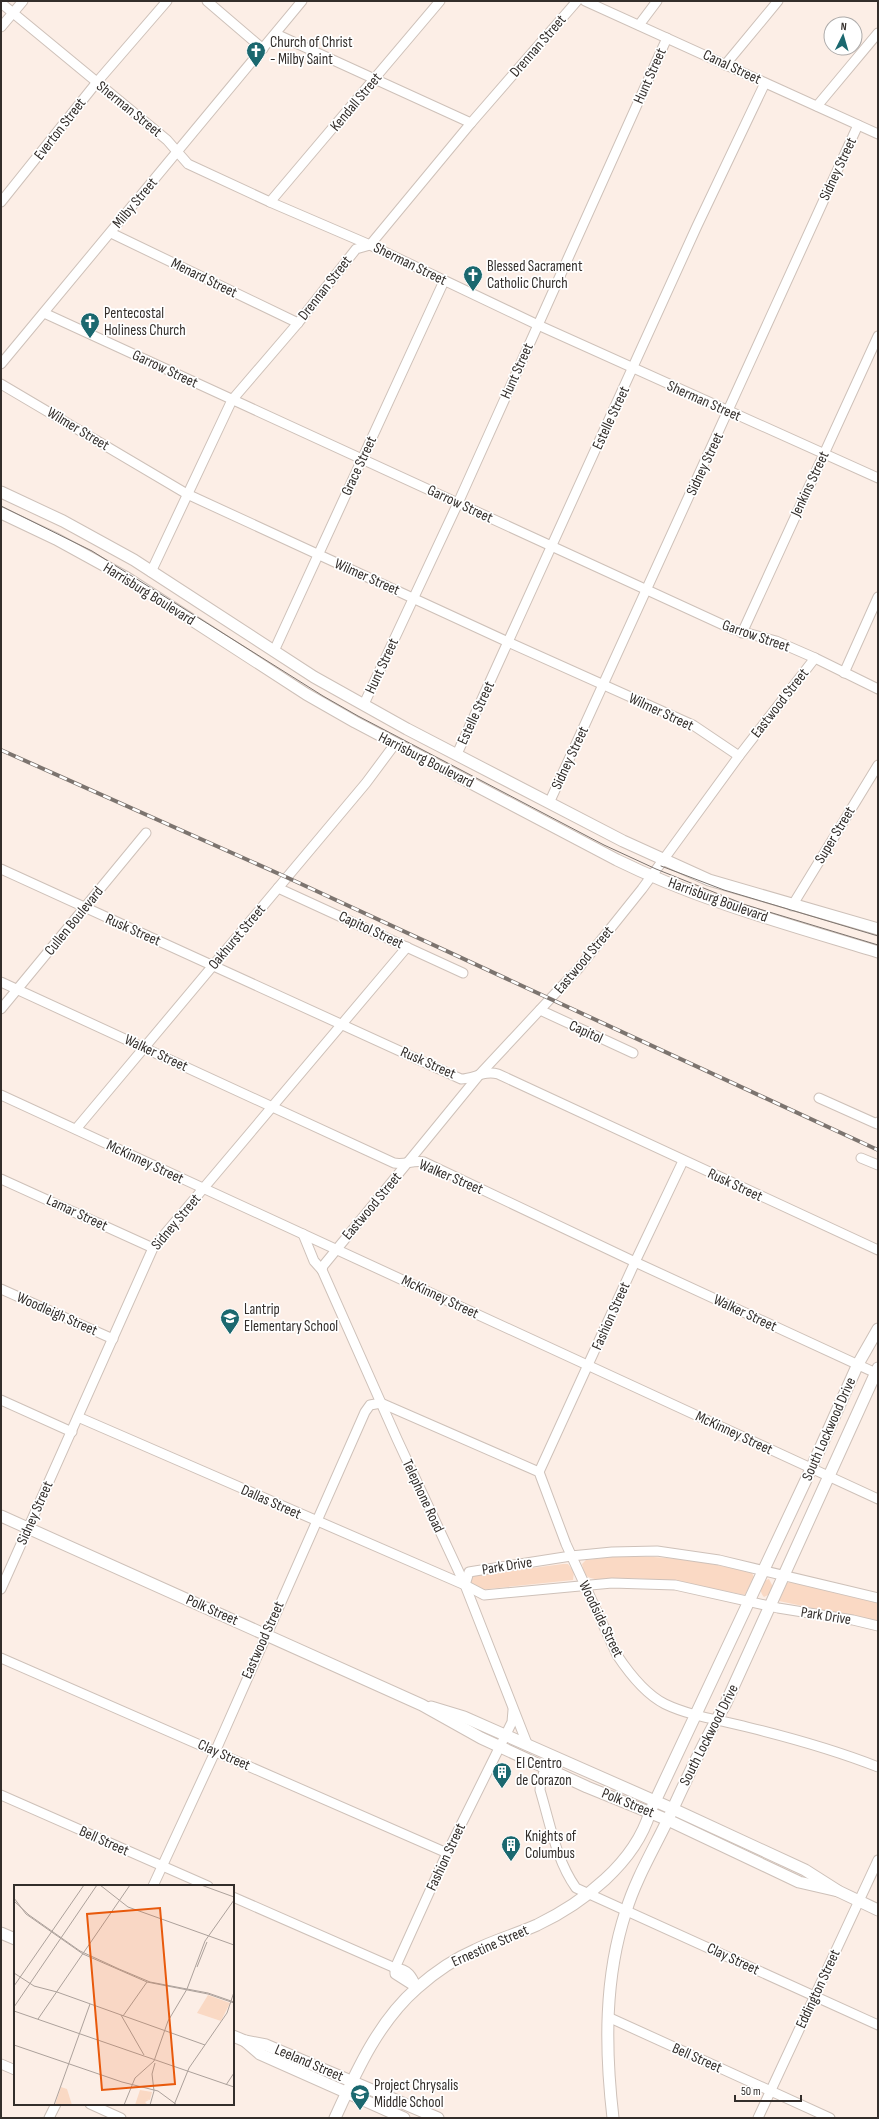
<svg xmlns="http://www.w3.org/2000/svg" width="879" height="2119" viewBox="0 0 879 2119" font-family="'Sofia Sans Condensed',sans-serif">
<rect width="100%" height="100%" fill="#fceee6"/>
<g fill="#fad9c4">
<path d="M619 1556C667 1556 705 1561 752 1573L754 1577 745 1595C705 1587 666 1578 625 1578 613 1578 595 1583 585 1575L582 1564 586 1560Z"/>
<polygon points="563,1564 568,1564 574,1572 573,1580 478,1590 476,1589 468,1580 472,1576"/>
<path d="M769 1579 773 1587 770 1594 764 1597C758 1591 761 1581 769 1579Z"/>
<polygon points="790,1582 878,1603 878,1622 779,1601 787,1583"/>
</g>
<g fill="none" stroke-linecap="round" stroke-linejoin="round">
<defs>
<g id="minor">
<polyline points="207,1 263,49"/>
<polyline points="585,1 878,134"/>
<polyline points="1,3 167,140 188,164 270,202 370,245 538,325 878,478"/>
<polyline points="639,25 657,1"/>
<polyline points="1,27 23,1"/>
<polyline points="276,34 471,123"/>
<polyline points="725,65 778,1"/>
<polyline points="817,106 878,33"/>
<polyline points="1,202 97,82 167,1"/>
<polyline points="270,202 440,1"/>
<polyline points="111,233 298,323"/>
<polyline points="44,313 732,629 776,641 815,658 878,689"/>
<polyline points="1,364 302,1"/>
<polyline points="1,384 187,494 508,642 693,725 739,756"/>
<polyline points="151,572 232,400 298,323 356,249 370,245 471,123 577,1"/>
<polyline points="742,633 878,336"/>
<polyline points="274,651 444,281"/>
<polyline points="844,673 878,597"/>
<polyline points="364,704 458,503 667,38"/>
<polyline points="457,754 697,226 765,83"/>
<polyline points="550,801 858,125"/>
<path d="M1 869 461 1079C474 1079 484 1070 498 1074L878 1250"/>
<polyline points="278,888 463,973"/>
<polyline points="792,906 878,765"/>
<path d="M1 982 394 1163C405 1165 413 1160 424 1162L635 1262 878 1374"/>
<polyline points="1,1009 146,833"/>
<polyline points="540,1010 633,1053"/>
<polyline points="1,1095 878,1499"/>
<polyline points="819,1098 877,1124 878,1122"/>
<polyline points="76,1129 366,783 395,744"/>
<polyline points="861,1158 878,1165"/>
<polyline points="1,1179 153,1248"/>
<polyline points="303,1234 314,1261 322,1270"/>
<polyline points="1,1289 113,1339"/>
<polyline points="1,1400 72,1432"/>
<polyline points="78,1417 465,1585 484,1595 612,1583 675,1585 778,1608 853,1620 878,1626"/>
<polyline points="539,1472 635,1262 683,1161"/>
<polyline points="465,1585 469,1572 475,1571 571,1556 612,1552 657,1551 719,1560 878,1598"/>
<polyline points="1,1589 153,1248 407,947"/>
<polyline points="1,1658 447,1853"/>
<polyline points="528,1746 465,1585 397,1439 322,1270 323,1266 480,1074 578,969 642,889 739,756 815,658"/>
<path d="M550 1756 541 1780 540 1790C550 1823 556 1860 576 1888L878 2025"/>
<polyline points="1,1795 208,1886"/>
<path d="M153 1886 215 1752 365 1412 370 1405 381 1403 539 1472 566 1544 617 1655C629 1673 645 1694 665 1704 690 1716 720 1720 747 1727 792 1738 835 1750 878 1767"/>
<path d="M233 1897 395 1968C408 1969 412 1976 417 1988"/>
<polyline points="395,1968 447,1853 512,1722 513,1710"/>
<polyline points="395,1968 395,1974 417,1988"/>
<polyline points="608,2017 830,2118"/>
<polyline points="1,2064 15,2070"/>
<polyline points="90,2104 121,2118"/>
<polyline points="49,2118 56,2104"/>
<polyline points="758,2118 878,1860"/>
</g>
<g id="major">
<polyline points="1,492 63,521 134,560 314,677 407,729 623,841 709,880 878,929"/>
<path d="M1 513 56 539 127 578 306 694 355 722 617 860C700 901 790 925 878 952"/>
<polyline points="1,1516 422,1705 481,1738 587,1787 668,1820 799,1882 838,1891"/>
<polyline points="431,1707 464,1717 673,1809 805,1870 838,1891 878,1910"/>
<polyline points="1,1933 15,1939"/>
<polyline points="233,2036 245,2041 266,2045 438,2118"/>
<polyline points="245,2041 260,2054 404,2118"/>
<path d="M335 2118C356 2072 378 2022 417 1988 434 1973 454 1959 475 1950 495 1940 517 1934 537 1925 583 1903 635 1863 650 1812L805 1482 858 1364 878 1329"/>
<path d="M613 2118C605 2049 604 1978 626 1911 636 1878 655 1847 670 1815 687 1778 704 1740 725 1705L878 1368"/>
</g>
</defs>
<use href="#minor" stroke="#cec1b9" stroke-width="11"/>
<use href="#major" stroke="#cec1b9" stroke-width="13"/>
<use href="#minor" stroke="#fff" stroke-width="9"/>
<use href="#major" stroke="#fff" stroke-width="11"/>
<g stroke="#7c746f" stroke-width="1">
<polyline points="1,506 92,551 323,696 358,716 604,845 656,869 746,905 878,945"/>
<polyline points="661,866 724,890 878,936"/>
</g>
<defs>
<polyline id="rail" points="1,750 286,877 878,1150"/>
</defs>
<use href="#rail" stroke="#7c746f" stroke-width="4"/>
<use href="#rail" stroke="#fff" stroke-width="2.5" stroke-dasharray="8" stroke-linecap="butt"/>
</g>
<defs>
<symbol id="church-pin" viewBox="-11 -11 22 30"><path d="M0 17L-7.5 6A9.5 9.5 0 1 1 7.5 6Z" fill="#1b686f" stroke="#fff"/><path d="M-1.2-6h2.4v3.5h3.3v2.4h-3.3V6h-2.4V-.1h-3.3v-2.4h3.3Z" fill="#fff"/></symbol>
<symbol id="school-pin" viewBox="-11 -11 22 30"><path d="M0 17L-7.5 6A9.5 9.5 0 1 1 7.5 6Z" fill="#1b686f" stroke="#fff"/><path d="M0-5L7-2L0 1L-7-2ZM-4 1L0 2.5L4 1V4Q0 6-4 4Z" fill="#fff"/></symbol>
<symbol id="building-pin" viewBox="-11 -11 22 30"><path d="M0 17L-7.5 6A9.5 9.5 0 1 1 7.5 6Z" fill="#1b686f" stroke="#fff"/><path d="M-4-6H4V6H1V3H-1V6H-4ZM-2.5-4.3h1.7v1.8h-1.7ZM.8-4.3h1.7v1.8H.8ZM-2.5-1h1.7V.8h-1.7ZM.8-1h1.7V.8H.8Z" fill="#fff"/></symbol>
</defs>
<g fill-rule="evenodd">
<use href="#church-pin" x="245" y="40" width="22" height="30"/>
<use href="#church-pin" x="462" y="264" width="22" height="30"/>
<use href="#church-pin" x="79" y="311" width="22" height="30"/>
<use href="#school-pin" x="219" y="1307" width="22" height="30"/>
<use href="#building-pin" x="491" y="1761" width="22" height="30"/>
<use href="#building-pin" x="500" y="1834" width="22" height="30"/>
<use href="#school-pin" x="349" y="2083" width="22" height="30"/>
</g>
<g text-anchor="middle" dominant-baseline="central" stroke-width="3.5" stroke-linejoin="round" paint-order="stroke">
<g font-size="15" fill="#332e2b" stroke="#fff" text-anchor="start">
<text x="270" y="42">Church of Christ<tspan x="270" dy="17">- Milby Saint</tspan></text>
<text x="487" y="266">Blessed Sacrament<tspan x="487" dy="17">Catholic Church</tspan></text>
<text x="104" y="313">Pentecostal<tspan x="104" dy="17">Holiness Church</tspan></text>
<text x="244" y="1309">Lantrip<tspan x="244" dy="17">Elementary School</tspan></text>
<text x="516" y="1763">El Centro<tspan x="516" dy="17">de Corazon</tspan></text>
<text x="525" y="1836">Knights of<tspan x="525" dy="17">Columbus</tspan></text>
<text x="374" y="2085">Project Chrysalis<tspan x="374" dy="17">Middle School</tspan></text>
</g>
<g font-size="15" fill="#332e2b" stroke="#fff">
<text transform="translate(538 46) rotate(-49)">Drennan Street</text>
<text transform="translate(732 67) rotate(25)">Canal Street</text>
<text transform="translate(650 76) rotate(-66)">Hunt Street</text>
<text transform="translate(356 102) rotate(-50)">Kendall Street</text>
<text transform="translate(129 109) rotate(39)">Sherman Street</text>
<text transform="translate(60 129) rotate(-52)">Everton Street</text>
<text transform="translate(838 169) rotate(-65)">Sidney Street</text>
<text transform="translate(135 203) rotate(-50)">Milby Street</text>
<text transform="translate(410 264) rotate(26)">Sherman Street</text>
<text transform="translate(204 278) rotate(26)">Menard Street</text>
<text transform="translate(325 288) rotate(-52)">Drennan Street</text>
<text transform="translate(165 369) rotate(25)">Garrow Street</text>
<text transform="translate(517 371) rotate(-66)">Hunt Street</text>
<text transform="translate(704 401) rotate(24)">Sherman Street</text>
<text transform="translate(611 418) rotate(-65)">Estelle Street</text>
<text transform="translate(78 429) rotate(31)">Wilmer Street</text>
<text transform="translate(705 464) rotate(-65)">Sidney Street</text>
<text transform="translate(359 466) rotate(-65)">Grace Street</text>
<text transform="translate(810 484) rotate(-65)">Jenkins Street</text>
<text transform="translate(460 504) rotate(25)">Garrow Street</text>
<text transform="translate(367 577) rotate(24)">Wilmer Street</text>
<text transform="translate(149 594) rotate(32)">Harrisburg Boulevard</text>
<text transform="translate(756 636) rotate(19)">Garrow Street</text>
<text transform="translate(382 666) rotate(-65)">Hunt Street</text>
<text transform="translate(780 703) rotate(-52)">Eastwood Street</text>
<text transform="translate(661 712) rotate(25)">Wilmer Street</text>
<text transform="translate(476 713) rotate(-65)">Estelle Street</text>
<text transform="translate(570 758) rotate(-65)">Sidney Street</text>
<text transform="translate(426 760) rotate(27)">Harrisburg Boulevard</text>
<text transform="translate(835 835) rotate(-59)">Super Street</text>
<text transform="translate(718 900) rotate(20)">Harrisburg Boulevard</text>
<text transform="translate(74 921) rotate(-51)">Cullen Boulevard</text>
<text transform="translate(133 930) rotate(24)">Rusk Street</text>
<text transform="translate(371 930) rotate(25)">Capitol Street</text>
<text transform="translate(237 937) rotate(-50)">Oakhurst Street</text>
<text transform="translate(584 960) rotate(-50)">Eastwood Street</text>
<text transform="translate(586 1032) rotate(25)">Capitol</text>
<text transform="translate(156 1053) rotate(25)">Walker Street</text>
<text transform="translate(428 1063) rotate(24)">Rusk Street</text>
<text transform="translate(145 1162) rotate(25)">McKinney Street</text>
<text transform="translate(451 1177) rotate(23)">Walker Street</text>
<text transform="translate(735 1185) rotate(25)">Rusk Street</text>
<text transform="translate(372 1206) rotate(-50)">Eastwood Street</text>
<text transform="translate(77 1213) rotate(25)">Lamar Street</text>
<text transform="translate(176 1222) rotate(-50)">Sidney Street</text>
<text transform="translate(440 1297) rotate(25)">McKinney Street</text>
<text transform="translate(745 1313) rotate(25)">Walker Street</text>
<text transform="translate(57 1314) rotate(24)">Woodleigh Street</text>
<text transform="translate(611 1316) rotate(-66)">Fashion Street</text>
<text transform="translate(829 1429) rotate(-66)">South Lockwood Drive</text>
<text transform="translate(734 1433) rotate(25)">McKinney Street</text>
<text transform="translate(423 1496) rotate(65)">Telephone Road</text>
<text transform="translate(271 1502) rotate(24)">Dallas Street</text>
<text transform="translate(35 1513) rotate(-66)">Sidney Street</text>
<text transform="translate(507 1566) rotate(-9)">Park Drive</text>
<text transform="translate(212 1610) rotate(24)">Polk Street</text>
<text transform="translate(826 1616) rotate(9)">Park Drive</text>
<text transform="translate(601 1619) rotate(64)">Woodside Street</text>
<text transform="translate(263 1640) rotate(-66)">Eastwood Street</text>
<text transform="translate(709 1735) rotate(-63)">South Lockwood Drive</text>
<text transform="translate(224 1755) rotate(24)">Clay Street</text>
<text transform="translate(628 1803) rotate(22)">Polk Street</text>
<text transform="translate(104 1841) rotate(24)">Bell Street</text>
<text transform="translate(446 1857) rotate(-65)">Fashion Street</text>
<text transform="translate(490 1946) rotate(-24)">Ernestine Street</text>
<text transform="translate(733 1959) rotate(25)">Clay Street</text>
<text transform="translate(818 1989) rotate(-65)">Eddington Street</text>
<text transform="translate(697 2058) rotate(24)">Bell Street</text>
<text transform="translate(309 2063) rotate(23)">Leeland Street</text>
</g>
</g>
<g transform="translate(14 1885)">
<rect width="220" height="220" fill="#fceee6"/>
<path d="M194 110 216 118 207 136 183 128ZM47 202 53 204 58 220H41ZM126 205 138 207 136 215 132 214 135 215 131 217 134 220H121Z" fill="#fad9c4"/>
<path fill="none" stroke="#aca19b" stroke-width="1" d="M86 0 114 22 220 60M187 0 220 12M0 13 12 29 69 69 133 97 194 109 220 118M0 16 15 30 66 66 105 84 136 97 194 108 220 117M183 82 193 57M0 88 20 101 43 107 191 160M0 101 70 0M0 122 83 0M0 126 156 180M107 130 130 170M109 131 133 97M24 134 116 0M0 160 108 197 144 206 163 220M156 180 220 202M212 200 220 188M40 220 76 119M110 220 121 193 140 176 154 136 173 104 191 56 220 15M136 220 140 206 138 189 141 178M160 220 175 183 213 128 220 107"/>
<path fill="#e8590c" fill-opacity="0.15" stroke="#e8590c" stroke-width="2" d="M146 23 161 199 88 205 73 29Z"/>
<rect width="220" height="220" fill="none" stroke="#332e2b" stroke-width="2"/>
</g>
<rect width="879" height="2119" fill="none" stroke="#332e2b" stroke-width="4"/>
<g transform="translate(843 36) rotate(5)"><circle r="19" fill="#ffffff" stroke="#adabaa"/>
<path d="M0-3L7 15L0 10L-7 15Z" fill="#1b686f"/>
<text y="-6" font-size="11" font-weight="bold" text-anchor="middle" fill="#332e2b">N</text>
</g>
<path d="M735 2095v6h66v-6" fill="none" stroke="#332e2b" stroke-width="2"/>
<text x="741" y="2095" font-size="12" fill="#332e2b" stroke="#ffffff" stroke-width="3" paint-order="stroke">50 m</text>
</svg>
